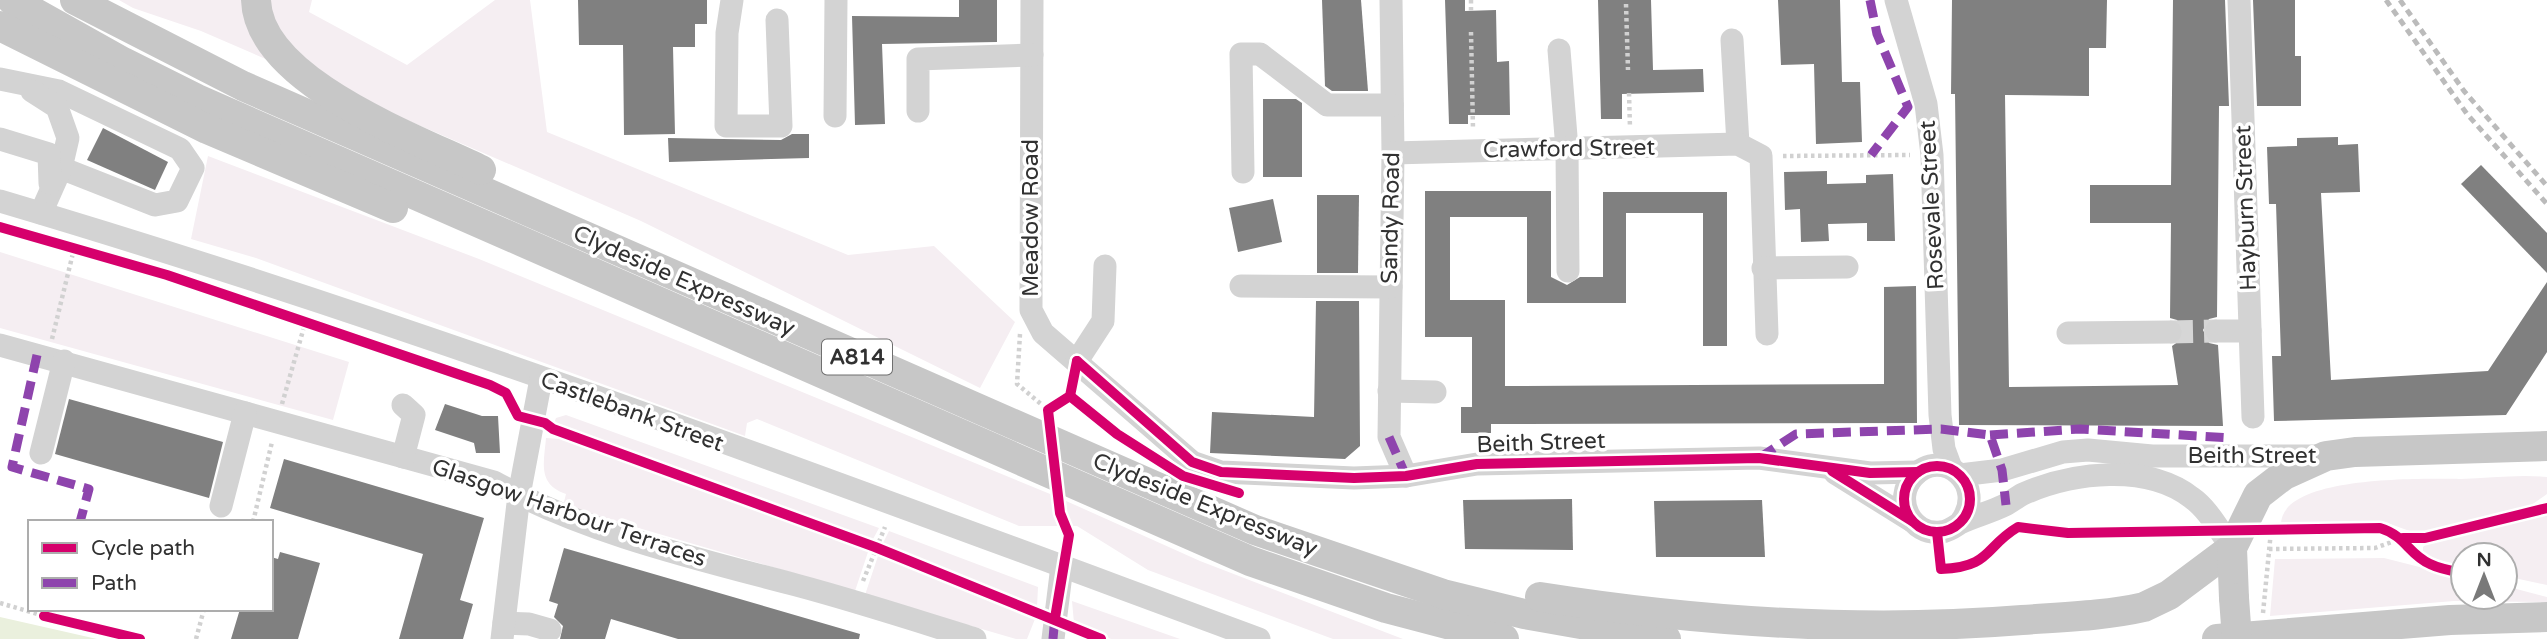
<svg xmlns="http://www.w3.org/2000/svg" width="2547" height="639" viewBox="0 0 2547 639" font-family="'Varela Round',sans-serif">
<rect width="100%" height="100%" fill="#fff"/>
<g fill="#f5eef2">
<polygon points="119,0 312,0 309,12 407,65 495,0 530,0 547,132 848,255 934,246 1015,322 980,388 641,221 201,31 133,8"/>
<polygon points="208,156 479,259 1055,496 1200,561 1403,639 1333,639 1148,570 1077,526 1019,526 757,419 747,423 745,436 256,258 191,239"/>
<polygon points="0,252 349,362 333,420 0,328"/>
<polygon points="566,415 879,528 872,541 554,423 556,418"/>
<path d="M546 438 574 440 869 549 855 591 563 506 566 494C537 484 544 463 546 438Z"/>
<path d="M2547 477V494L2530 506 2425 532C2408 534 2397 524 2380 522L2281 526C2278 474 2428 479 2461 479 2489 478 2519 474 2547 477Z"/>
<polygon points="2547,515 2547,585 2505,576 2505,555 2463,555 2463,568 2434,561 2423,552 2423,547 2430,541"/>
<polygon points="889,531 1038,587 1037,607 882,545"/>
<polygon points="879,553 1034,615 1035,619 1027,639 1016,639 865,595"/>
<polygon points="2384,558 2463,578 2463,597 2505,597 2505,586 2547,597 2547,602 2454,601 2270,616 2275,559"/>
<polygon points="1072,601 1180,639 1111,639 1074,623"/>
</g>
<polygon fill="#eaf0dd" points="0,617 97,639 0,639"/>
<g fill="#808080">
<polygon points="578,0 707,0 707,24 695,24 695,47 673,47 675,134 624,135 623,45 579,45"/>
<polygon points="959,0 997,0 997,42 882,44 885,124 855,125 852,16 959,17"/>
<polygon points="1322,0 1361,0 1368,91 1332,91 1325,86"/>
<polygon points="1445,0 1465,0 1465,11 1496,10 1497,62 1509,61 1510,115 1468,115 1468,124 1449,124"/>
<polygon points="1598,0 1651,0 1653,70 1703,69 1704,92 1622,94 1622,119 1601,119"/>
<polygon points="1778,0 1840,0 1842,82 1860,82 1862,142 1816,144 1814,64 1781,65"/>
<polygon points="1952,0 2107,0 2106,48 2089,48 2089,96 2005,95 2009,387 2178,385 2172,346 2182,339 2184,331 2177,320 2170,318 2171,223 2090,223 2090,185 2171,185 2173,0 2225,0 2229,106 2219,106 2217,317 2209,319 2203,330 2209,343 2218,345 2223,426 1959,425 1955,94 1951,94"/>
<polygon points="2253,0 2295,0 2295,56 2301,56 2301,106 2257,106"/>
<polygon points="1263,99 1296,99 1302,103 1302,177 1263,177"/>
<polygon points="103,128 168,162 155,190 87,160"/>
<polygon points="792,134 809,134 809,158 669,162 668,138 781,140"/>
<polygon points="2338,137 2338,145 2358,144 2360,192 2321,193 2331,380 2488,371 2547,282 2547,352 2506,415 2274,421 2272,356 2281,356 2276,204 2269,204 2267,147 2297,146 2297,138"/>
<polygon points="2481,165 2547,233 2547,273 2461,184"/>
<polygon points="1827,171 1827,184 1866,183 1866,175 1893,174 1895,241 1867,241 1867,223 1828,224 1829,241 1801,242 1800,209 1785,210 1784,172"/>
<polygon points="1425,191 1551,191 1551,277 1567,285 1580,277 1603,277 1603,192 1727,192 1727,346 1703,346 1703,213 1626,213 1626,303 1527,303 1527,217 1450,217 1450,300 1505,300 1505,386 1884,384 1884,287 1916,286 1917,423 1491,424 1491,433 1461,433 1461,407 1472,407 1472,337 1425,337"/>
<polygon points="1317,195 1359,195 1358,273 1317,273"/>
<polygon points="1273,199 1282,242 1238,252 1229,208"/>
<polygon points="1316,301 1359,301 1360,446 1345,459 1210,453 1212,412 1314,417"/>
<polygon points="69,399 223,442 209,498 55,454"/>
<polygon points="445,404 482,416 498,416 500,453 476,453 474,443 435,430"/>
<polygon points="284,459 484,518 460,600 473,604 463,639 399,639 423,554 270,508"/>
<polygon points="1572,499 1573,550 1465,549 1463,500"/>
<polygon points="1762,500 1765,557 1656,557 1654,501"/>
<polygon points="564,548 860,634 859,639 678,639 611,619 605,639 560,639 563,626 554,617 558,604 549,601"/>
<polygon points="280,552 320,563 298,639 231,639 240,609 271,609 271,557 278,559"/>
</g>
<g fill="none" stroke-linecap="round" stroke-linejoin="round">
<polyline stroke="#d6d6d6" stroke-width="23" stroke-dasharray="23 11" stroke-linecap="butt" points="2170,332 2217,331"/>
<g stroke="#d1d1d1" stroke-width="4.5" stroke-dasharray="3.5 3.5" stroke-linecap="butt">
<polyline points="1471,0 1471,11"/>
<polyline points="1626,4 1628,70"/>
<polyline points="1471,32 1473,129"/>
<polyline points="1629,93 1630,128"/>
<polyline points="1783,156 1910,155"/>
<polyline points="1020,334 1017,384 1047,409"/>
<polyline points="52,339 74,249"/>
<polyline points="282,404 306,320"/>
<polyline points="253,522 272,442"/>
<polyline points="2269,549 2375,548 2403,538"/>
<polyline points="863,581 885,527"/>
<polyline points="0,603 44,616"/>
<polyline points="2263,613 2271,531"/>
<polyline points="196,639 204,609"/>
</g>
<g stroke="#d3d3d3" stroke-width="23">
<polyline points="732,0 727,33 726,126 781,126 777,20"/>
<polyline points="1032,0 1031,310 1043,333 1192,462 1221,472 1354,478 1406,476 1477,464 1759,458 1870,473 1918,472"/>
<polyline points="1391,0 1393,153 1389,437 1406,476"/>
<polyline points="1896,0 1926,104 1932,155 1940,415 1944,449 1951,468"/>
<polyline points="2239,0 2253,417"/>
<polyline points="1732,40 1738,144"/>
<polyline points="1559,50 1567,149 1568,271"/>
<polyline points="0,79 59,91 180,149 193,168 177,201 155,205 61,168"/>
<polyline points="32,91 57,107 68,138 61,168 41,213"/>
<polyline points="918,111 918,59 1032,55"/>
<polyline points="835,116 836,0"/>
<polyline points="0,139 49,154 50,183"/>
<polyline points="1393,153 1738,144 1761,156 1767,334"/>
<polyline points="1243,172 1241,54 1260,54 1327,105 1392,105"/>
<path d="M0 201C426 327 842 485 1259 639"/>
<polyline points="1763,268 1847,267"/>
<polyline points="1241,286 1391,287"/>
<polyline points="2217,331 2250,331"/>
<polyline points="2068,333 2170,332"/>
<path d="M0 345 494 482C586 533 694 558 796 585 856 601 915 620 975 639"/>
<polyline points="1077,361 1103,321 1105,266"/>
<polyline points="1389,391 1435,392"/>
<polyline points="41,453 64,361"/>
<polyline points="403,457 414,415 403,405"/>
<polyline points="1835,473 1912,521"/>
<polyline points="1960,475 2002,470 2063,452 2088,450 2152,456 2319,456"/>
<polyline points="221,506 245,413"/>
<path d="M1960 523C1989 485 1942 445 1913 477 1893 499 1911 536 1941 532 1949 531 1954 527 1960 523 1975 516 1991 512 2005 505 2011 502 2017 497 2023 494 2073 472 2147 463 2192 498 2208 509 2220 532 2232 548"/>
<polyline points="504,623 529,624 550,630"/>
<polyline points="502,639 519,495 541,379"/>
<polyline points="1053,639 1062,566"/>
</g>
<g stroke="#c7c7c7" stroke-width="30">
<polyline points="12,0 123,62 197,99 1250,561 1386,608 1504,639"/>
<polyline points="75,0 243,86 1255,530 1443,594 1524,614 1666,639"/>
<path d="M256 0C258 82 418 139 481 170"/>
<polyline points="0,26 207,129 393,208"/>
<path d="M1540 597C1699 622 1862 633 2022 620 2062 617 2105 616 2144 607L2169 595 2232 548"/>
<polyline points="2234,598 2232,548 2258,495 2284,475 2326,456 2355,452 2547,446"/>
<polyline points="2217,639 2450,620 2547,617"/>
</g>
<g stroke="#bbb" stroke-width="5" stroke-dasharray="7 5" stroke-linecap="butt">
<polyline points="2386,0 2467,114 2547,204"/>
<polyline points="2400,0 2464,91 2547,186"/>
</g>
<polyline stroke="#c7c7c7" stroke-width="30" points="2234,598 2237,639"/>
<g stroke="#8e44ad" stroke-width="9" stroke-dasharray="18 9" stroke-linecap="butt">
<polyline points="1870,0 1877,34 1908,107 1871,155"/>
<polyline points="37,355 12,467 89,489 80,522"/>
<polyline points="1990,435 2080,429 2232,438"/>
<polyline points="1389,437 1406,476"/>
<polyline points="1759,458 1796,434 1941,429 1990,435 2002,470 2006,505"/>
<polyline points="1053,639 1055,615"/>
</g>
<defs>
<g id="cycleway">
<polyline points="0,227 167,275 490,385 506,393 518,416 545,423 553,429 875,547 1101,639"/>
<polyline points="1077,361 1192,462 1221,472 1354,478 1406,476 1477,464 1759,458 1870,473 1918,472"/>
<polyline points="1070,396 1117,434 1183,476 1239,493"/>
<circle cx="1937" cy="499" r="33"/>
<polyline points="1832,471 1912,521"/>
<path d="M1937 532 1941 569C1992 567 1984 547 2018 527L2068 533 2380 528C2406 536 2408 554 2430 564 2440 569 2452 571 2463 573"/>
<polyline points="2403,538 2425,538 2547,508"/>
<polyline points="44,616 140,639"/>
<polyline points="1055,618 1069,535 1060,513 1048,410 1070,396 1077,361"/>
</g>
</defs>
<use href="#cycleway" stroke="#fff" stroke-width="15"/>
<use href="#cycleway" stroke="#d6006c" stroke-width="10"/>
</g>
<g text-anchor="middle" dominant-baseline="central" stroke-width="7" stroke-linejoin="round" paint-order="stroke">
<rect fill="#fff" stroke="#6f6f6f" stroke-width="2" x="822" y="339.5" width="70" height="35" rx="5"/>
<g font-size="21" font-weight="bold" fill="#313131">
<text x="857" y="357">A814</text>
</g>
<g font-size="23" fill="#313131" stroke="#fff">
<text transform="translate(1569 149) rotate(-1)">Crawford Street</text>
<text transform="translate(1932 205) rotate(-93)">Rosevale Street</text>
<text transform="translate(2246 208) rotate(-92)">Hayburn Street</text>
<text transform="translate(1031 218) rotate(-90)">Meadow Road</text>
<text transform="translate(1391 218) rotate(-89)">Sandy Road</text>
<text transform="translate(684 281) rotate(24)">Clydeside Expressway</text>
<text transform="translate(632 412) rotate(20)">Castlebank Street</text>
<text transform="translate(1541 443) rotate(-2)">Beith Street</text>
<text x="2252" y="456">Beith Street</text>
<text transform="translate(1205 505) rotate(22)">Clydeside Expressway</text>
<text transform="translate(569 513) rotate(19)">Glasgow Harbour Terraces</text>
</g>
</g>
<rect x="28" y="520" width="245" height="91" fill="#ffffff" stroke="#adadad" stroke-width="2"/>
<rect x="42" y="543" width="35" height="10" fill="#d6006c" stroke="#adadad" stroke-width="2"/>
<text x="91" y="555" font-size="21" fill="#313131">Cycle path</text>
<rect x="42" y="578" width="35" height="10" fill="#8e44ad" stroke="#adadad" stroke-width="2"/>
<text x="91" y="590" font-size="21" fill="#313131">Path</text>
<g transform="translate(2484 576)"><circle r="33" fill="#ffffff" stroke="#adadad" stroke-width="2"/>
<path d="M0-5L12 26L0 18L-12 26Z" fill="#797979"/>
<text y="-10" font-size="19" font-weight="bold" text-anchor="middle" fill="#313131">N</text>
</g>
</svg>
